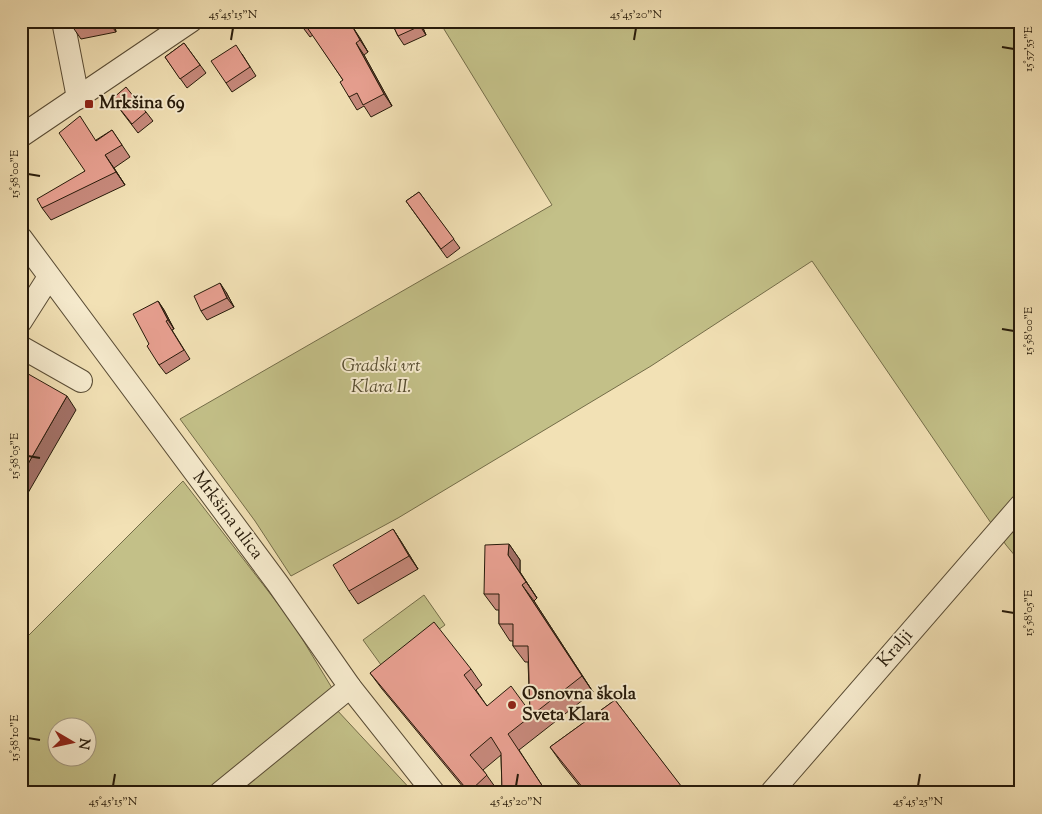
<svg xmlns="http://www.w3.org/2000/svg" width="1042" height="814" viewBox="0 0 1042 814" font-family="'Sorts Mill Goudy',serif">
<rect width="100%" height="100%" fill="#f2e1b5"/>
<filter id="stains"><feTurbulence type="fractalNoise" baseFrequency=".004" numOctaves="4"/><feColorMatrix values="0 0 0 0 .2 0 0 0 0 .09 0 0 0 0 .02 0 0 0 .5 -.17"/></filter>
<radialGradient id="worn" r=".72"><stop offset=".6" stop-color="#630" stop-opacity="0"/><stop offset="1" stop-color="#630" stop-opacity=".3"/></radialGradient>
<g fill="#c3c088" stroke="#746d49" fill-rule="evenodd">
<polygon points="439,21 1021,21 1021,525 1016,532 1021,527 1021,563 1006,545 812,261 651,366 398,518 291,576 255,521 180,419 552,205"/>
<path d="M183 481 292 622 335 693 219 793H21V643ZM58 726H88V756H58Z"/>
<polygon points="424,595 445,625 384,669 363,640"/>
<polygon points="336,709 414,793 235,793"/>
</g>
<g fill="none" stroke-linecap="round" stroke-linejoin="round">
<defs>
<g id="minor">
<polyline points="63,21 78,98"/>
<polyline points="21,136 191,21"/>
<polyline points="21,238 278,584 350,687 434,793"/>
<polyline points="21,321 49,277"/>
<polyline points="21,347 81,381"/>
<polyline points="220,793 350,687"/>
<polyline points="771,793 1021,505"/>
</g>
</defs>
<use href="#minor" stroke="#594c35" stroke-width="24"/>
<use href="#minor" stroke="#f7eccf" stroke-width="22"/>
</g>
<g fill="#c88a7d" stroke="#261a0a">
<polygon points="71,21 114,21 116,32 81,39 72,26"/>
<polygon points="298,21 349,21 368,52 364,55 392,106 371,117 364,106 357,110 349,97 343,80 313,35 310,37"/>
<polygon points="391,21 420,21 426,35 404,45 398,36"/>
<polygon points="184,43 206,73 187,88 165,57"/>
<polygon points="242,54 256,76 232,92 226,83"/>
<polygon points="112,99 146,112 153,121 138,133"/>
<polygon points="112,130 130,157 114,168 125,185 51,220 42,208 85,171 96,140"/>
<polygon points="419,192 460,248 447,258 406,201"/>
<polygon points="226,292 234,307 207,320 201,311"/>
<polygon points="158,301 164,310 174,329 172,330 190,359 166,374 159,365 149,344"/>
<polygon points="393,529 402,543 418,569 358,604 349,591"/>
<polygon points="509,544 520,560 520,572 537,598 534,601 593,692 519,750 547,793 504,793 502,790 501,755 483,770 498,791 496,793 468,793 382,689 370,673 471,669 482,685 476,690 487,706 530,712 528,662 525,662 513,646 513,641 510,641 499,624 499,610 496,610 484,594"/>
<polygon points="615,700 686,793 585,793 562,764 550,747"/>
</g>
<g fill="#a27066" stroke="#261a0a">
<polygon points="108,21 114,21 116,32"/>
<polygon points="347,21 349,21 358,39 350,27"/>
<polygon points="418,21 420,21 426,35 420,26"/>
<polygon points="352,26 360,38 368,52 360,40"/>
<polygon points="356,43 364,55 392,106 384,94"/>
<polygon points="105,155 114,168 125,185 116,172"/>
<polygon points="220,283 226,292 234,307 227,298"/>
<polygon points="158,301 164,310 174,329 168,320"/>
<polygon points="67,396 76,410 21,505 21,476"/>
<polygon points="393,529 402,543 418,569 409,556"/>
<polygon points="509,544 520,560 520,572 537,598 508,555"/>
<polygon points="522,585 534,601 593,692 582,676"/>
</g>
<g fill="#e8a091" stroke="#261a0a">
<polygon points="71,21 96,21 72,26"/>
<polygon points="299,21 347,21 350,27 352,26 360,40 356,43 384,94 363,105 357,93 349,97 340,82 343,80 304,23 302,25"/>
<polygon points="391,21 418,21 420,26 398,36"/>
<polygon points="184,43 200,65 180,79 165,57"/>
<polygon points="236,45 250,67 226,83 211,61"/>
<polygon points="126,87 146,112 132,124 112,99"/>
<polygon points="80,116 96,141 112,130 122,145 105,155 116,172 42,208 37,199 85,171 59,133"/>
<polygon points="419,192 454,239 441,249 406,201"/>
<polygon points="220,283 227,298 201,311 194,296"/>
<polygon points="158,301 168,320 166,321 184,350 159,365 147,346 149,344 133,314"/>
<polygon points="23,371 67,396 21,476 21,375"/>
<polygon points="393,529 409,556 349,591 333,565"/>
<polygon points="509,544 508,555 526,582 522,585 582,676 508,734 547,793 517,793 517,791 502,790 501,753 491,737 470,755 487,775 469,792 370,673 434,622 471,669 464,675 487,706 511,686 530,712 528,646 513,646 513,624 499,624 499,594 484,594 485,545"/>
<polygon points="615,700 685,791 682,793 587,793 550,747"/>
</g>
<path fill="none" stroke="#261a0a" stroke-width="2" d="M231 40 233 28M634 40 636 28M1002 47 1014 49M28 174 40 176M1002 329 1014 331M28 456 40 458M1002 611 1014 613M28 738 40 740M113 786 115 774M516 786 518 774M918 786 920 774"/>
<g fill="#8f2418" stroke="#f7eccf" stroke-width="2">
<rect x="84" y="99" width="10" height="10" rx="2.5"/>
<circle cx="512" cy="705" r="5"/>
</g>
<g text-anchor="middle" dominant-baseline="central" stroke-width="4" stroke-linejoin="round" paint-order="stroke">
<g font-size="18" font-weight="bold" fill="#261a0a" stroke="#f7eccf" text-anchor="start">
<text x="99" y="104">Mrkšina 69</text>
<text x="522" y="695">Osnovna škola<tspan x="522" dy="21">Sveta Klara</tspan></text>
</g>
<g font-size="18" font-style="italic" fill="#554c30" stroke="#f7eccf">
<text x="381" y="367">Gradski vrt<tspan x="381" dy="21">Klara II.</tspan></text>
</g>
<g font-size="18" fill="#261a0a" stroke="#f7eccf">
<text transform="translate(227 516) rotate(53)">Mrkšina ulica</text>
<text transform="translate(896 649) rotate(-49)">Kralji</text>
</g>
</g>
<rect width="1042" height="814" fill="none" stroke="#f2e1b5" stroke-width="55"/>
<g transform="translate(72 742) rotate(99)"><circle r="24" fill="#f7eccf" stroke="#a39880"/>
<path d="M0-4L9 19L0 12L-9 19Z" fill="#8f2418"/>
<text y="-8" font-size="14" font-weight="bold" text-anchor="middle" fill="#261a0a">N</text>
</g>
<rect x="28" y="28" width="986" height="758" fill="none" stroke="#261a0a" stroke-width="2"/>
<g font-size="12" text-anchor="middle" fill="#261a0a">
<text x="233" y="18">45°45'15"N</text>
<text x="636" y="18">45°45'20"N</text>
<text transform="translate(1028 49) rotate(-90)" y="4">15°57'55"E</text>
<text transform="translate(14 174) rotate(-90)" y="4">15°58'00"E</text>
<text transform="translate(1028 331) rotate(-90)" y="4">15°58'00"E</text>
<text transform="translate(14 456) rotate(-90)" y="4">15°58'05"E</text>
<text transform="translate(1028 613) rotate(-90)" y="4">15°58'05"E</text>
<text transform="translate(14 738) rotate(-90)" y="4">15°58'10"E</text>
<text x="113" y="805">45°45'15"N</text>
<text x="516" y="805">45°45'20"N</text>
<text x="918" y="805">45°45'25"N</text>
</g>
<rect width="100%" height="100%" filter="url(#stains)"/>
<rect width="100%" height="100%" fill="url(#worn)"/>
</svg>
